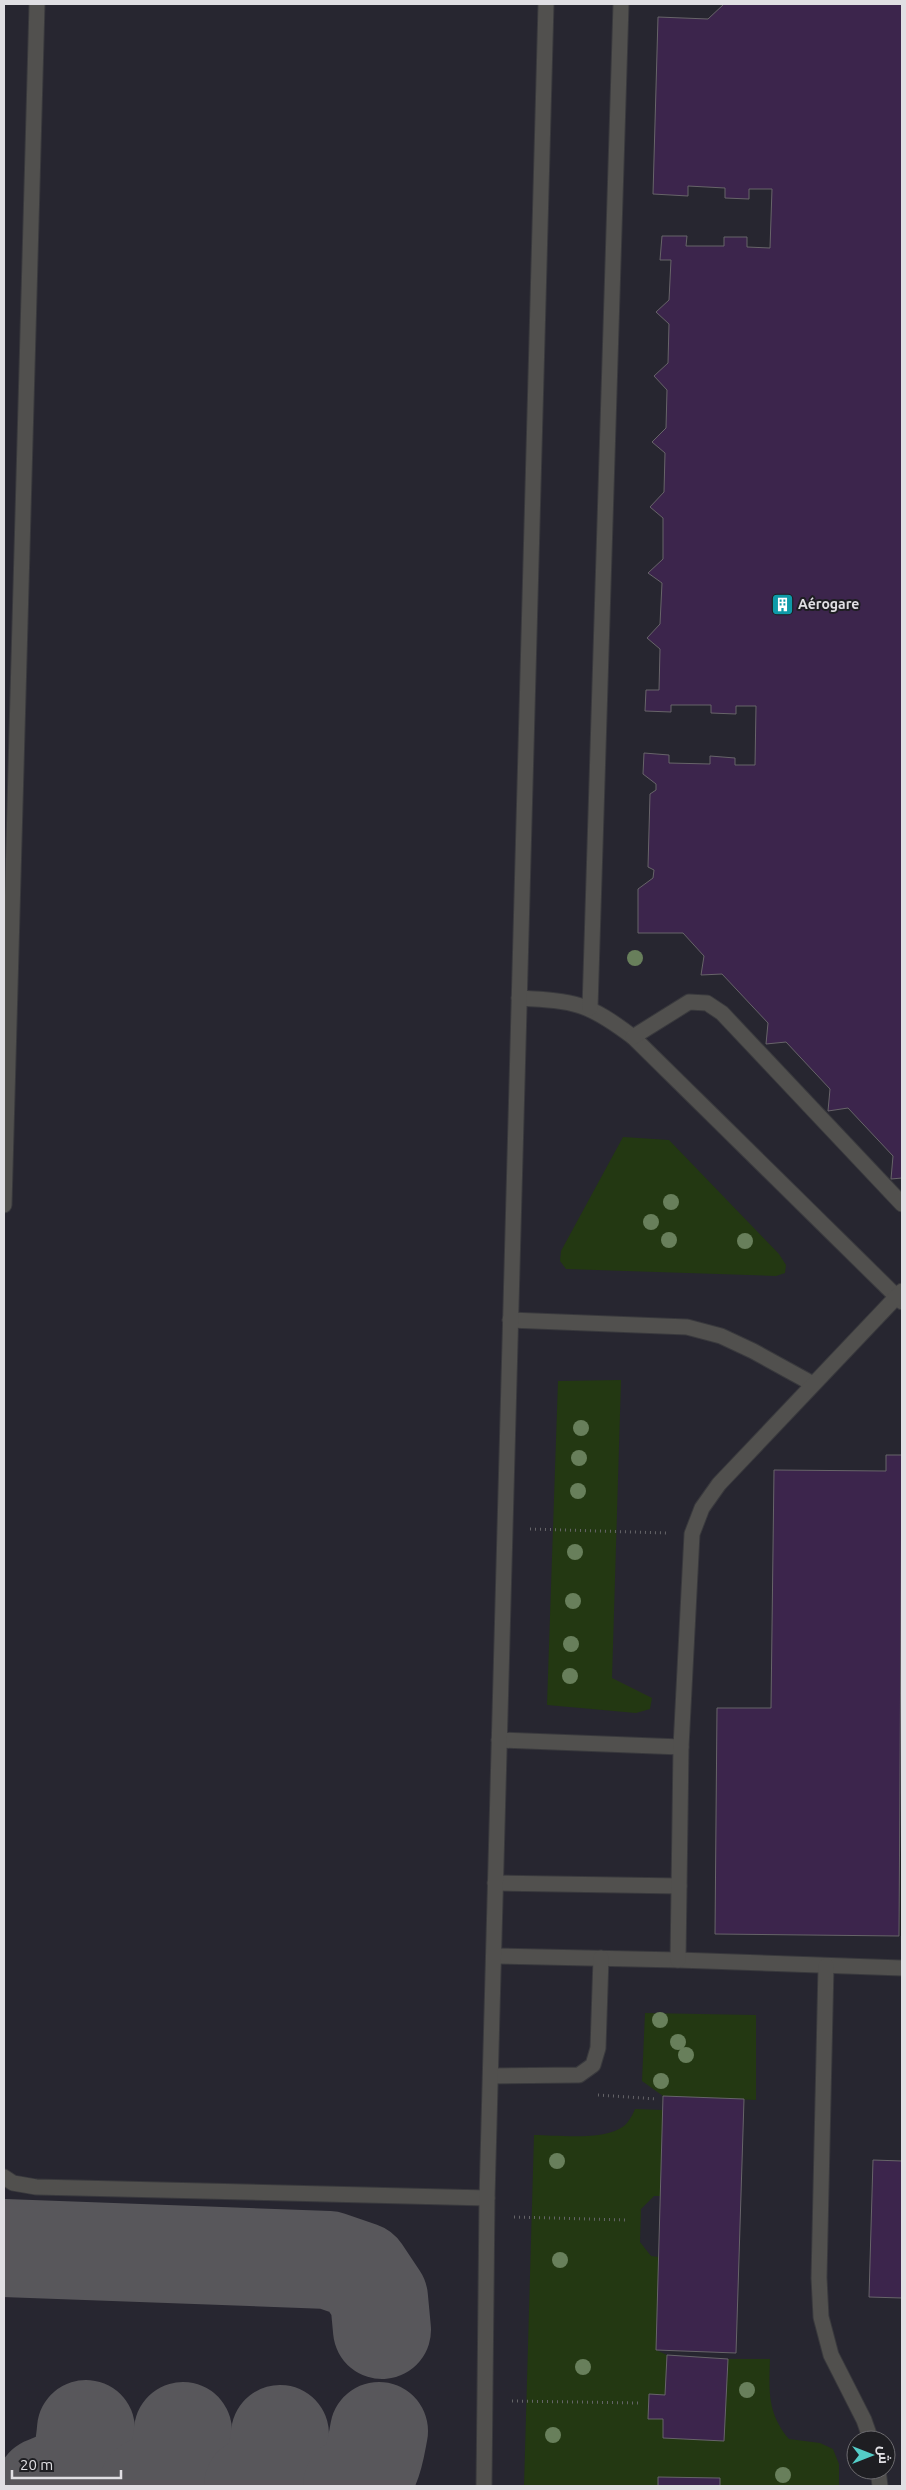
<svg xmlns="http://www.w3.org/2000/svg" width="906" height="2490" viewBox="0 0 906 2490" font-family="Ubuntu,Cairo,sans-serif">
<rect width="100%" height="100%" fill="#1e1e22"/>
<path fill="#272630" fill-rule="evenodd" d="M4 4H902V1723L899 1936H902V2486H4ZM856 2440H886V2470H856Z"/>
<g fill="#233812">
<polygon points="623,1137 669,1140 779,1254 786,1265 785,1273 776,1276 566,1269 560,1261 561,1251"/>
<polygon points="621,1380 612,1678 652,1698 650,1709 636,1713 547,1705 558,1381"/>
<polygon points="645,2013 756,2015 756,2100 663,2096 642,2081"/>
<path d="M635 2109 663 2110 660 2196H654L641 2209 640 2242 651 2256 659 2257 656 2350 667 2355 665 2395H649V2419H663V2438L724 2441 728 2359H770C769 2390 767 2413 789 2439L820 2443 833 2449 839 2464V2486H720V2478L658 2477V2486H524L534 2135C558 2135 610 2142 627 2123 630 2119 633 2114 635 2109Z"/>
</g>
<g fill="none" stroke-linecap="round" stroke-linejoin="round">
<g stroke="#58575b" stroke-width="98">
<polyline points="4,2248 329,2260 361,2271 379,2298 382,2330"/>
<path d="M45 2486C78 2474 83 2463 86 2429"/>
<path d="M148 2486C176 2475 180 2458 183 2431"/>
<path d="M253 2486C275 2471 277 2459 280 2434"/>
<path d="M352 2486C373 2475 375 2452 379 2431"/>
</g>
</g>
<g fill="#3c254c" stroke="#676469">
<polygon points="724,4 902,4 902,1178 891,1179 893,1156 848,1108 828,1111 830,1089 786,1042 766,1044 768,1023 722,974 701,975 704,956 683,933 638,933 638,889 653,878 654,870 648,867 650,794 656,790 656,784 643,774 644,753 669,755 669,763 710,764 710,756 735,758 735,765 755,765 756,706 736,706 736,714 711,713 711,705 671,705 671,712 645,711 646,690 659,690 660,649 647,638 660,624 662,583 648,573 663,559 663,518 650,507 664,492 665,453 652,442 666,428 667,390 654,376 668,363 669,324 656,312 669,300 671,260 660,260 662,236 687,236 686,246 724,246 724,237 747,237 747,247 770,248 772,189 749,189 749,199 725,198 725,188 688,186 688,196 653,194 658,17 708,19"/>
<polygon points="886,1455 902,1455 899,1936 715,1934 717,1708 771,1708 774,1470 886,1471"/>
<polygon points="663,2096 744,2099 736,2353 656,2350"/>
<polygon points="873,2160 902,2161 902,2298 869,2297"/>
<polygon points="667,2355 728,2359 724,2441 663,2438 663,2419 648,2419 649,2394 665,2395"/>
<polygon points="658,2477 720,2478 720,2486 658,2486"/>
</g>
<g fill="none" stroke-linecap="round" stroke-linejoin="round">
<defs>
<g id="minor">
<path d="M519 998C576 1001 588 1003 633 1037L902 1302"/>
<polyline points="590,1008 621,4"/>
<polyline points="633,1037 689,1002 707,1003 722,1013 902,1204"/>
<polyline points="4,1205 37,4"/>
<polyline points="510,1320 687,1327 721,1336 753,1351 813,1384"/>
<polyline points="499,1740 681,1747"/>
<polyline points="495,1883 679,1886"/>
<polyline points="494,1956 678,1960 902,1968"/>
<polyline points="678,1960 681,1747 692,1534 702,1508 719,1484 902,1291"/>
<polyline points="826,1966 819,2278 821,2317 831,2355 864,2420 871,2440"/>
<polyline points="491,2076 579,2075 593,2065 598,2048 601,1958"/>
<polyline points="4,2177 13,2183 36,2187 487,2198"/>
<polyline points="878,2470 880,2486"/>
<polyline points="484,2486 487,2198 546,4"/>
</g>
</defs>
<use href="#minor" stroke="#39393d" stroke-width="17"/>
<g stroke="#656468" stroke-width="3" stroke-dasharray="1 4" stroke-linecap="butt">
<polyline points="530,1529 667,1533"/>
<polyline points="598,2095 657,2099"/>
<polyline points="514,2217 626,2220"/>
<polyline points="512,2401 639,2403"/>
</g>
<use href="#minor" stroke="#51504e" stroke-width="15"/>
</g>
<g fill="#687f5b">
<circle cx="635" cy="958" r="8"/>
<circle cx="671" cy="1202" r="8"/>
<circle cx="651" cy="1222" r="8"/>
<circle cx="669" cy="1240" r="8"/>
<circle cx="745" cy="1241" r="8"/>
<circle cx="581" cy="1428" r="8"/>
<circle cx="579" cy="1458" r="8"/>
<circle cx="578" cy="1491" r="8"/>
<circle cx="575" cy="1552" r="8"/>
<circle cx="573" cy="1601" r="8"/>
<circle cx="571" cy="1644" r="8"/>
<circle cx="570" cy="1676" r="8"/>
<circle cx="660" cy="2020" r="8"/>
<circle cx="678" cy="2042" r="8"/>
<circle cx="686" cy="2055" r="8"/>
<circle cx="661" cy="2081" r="8"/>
<circle cx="557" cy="2161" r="8"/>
<circle cx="560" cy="2260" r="8"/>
<circle cx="583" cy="2367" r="8"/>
<circle cx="747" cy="2390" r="8"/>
<circle cx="553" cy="2435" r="8"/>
<circle cx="783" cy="2475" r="8"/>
</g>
<defs>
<symbol id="building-square" viewBox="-11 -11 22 22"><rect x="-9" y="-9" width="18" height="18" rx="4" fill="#0f9aa8" stroke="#1e1e22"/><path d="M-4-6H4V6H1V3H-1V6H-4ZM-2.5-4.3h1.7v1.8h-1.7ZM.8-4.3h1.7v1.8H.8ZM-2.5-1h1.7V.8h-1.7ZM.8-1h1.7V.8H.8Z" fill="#fff"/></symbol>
</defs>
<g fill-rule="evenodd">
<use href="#building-square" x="770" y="592" width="25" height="25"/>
</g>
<g text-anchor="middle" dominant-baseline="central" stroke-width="4" stroke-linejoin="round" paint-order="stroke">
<g font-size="14" font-weight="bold" fill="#e0dfe3" stroke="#1e1e22" text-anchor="start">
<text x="798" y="604">Aérogare</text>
</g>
</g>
<rect width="906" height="2490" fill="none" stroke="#e0dfe3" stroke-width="10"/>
<g transform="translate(871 2455) rotate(90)"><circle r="24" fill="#1e1e22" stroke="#6c6b6f"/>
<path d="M0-4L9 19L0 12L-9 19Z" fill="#54cdc7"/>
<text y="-8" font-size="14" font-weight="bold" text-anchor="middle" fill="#e0dfe3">ش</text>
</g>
<path d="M12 2470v8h109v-8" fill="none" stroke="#e0dfe3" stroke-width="2.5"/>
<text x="20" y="2470" font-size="15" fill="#e0dfe3" stroke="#1e1e22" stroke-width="4" paint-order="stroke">20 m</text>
</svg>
